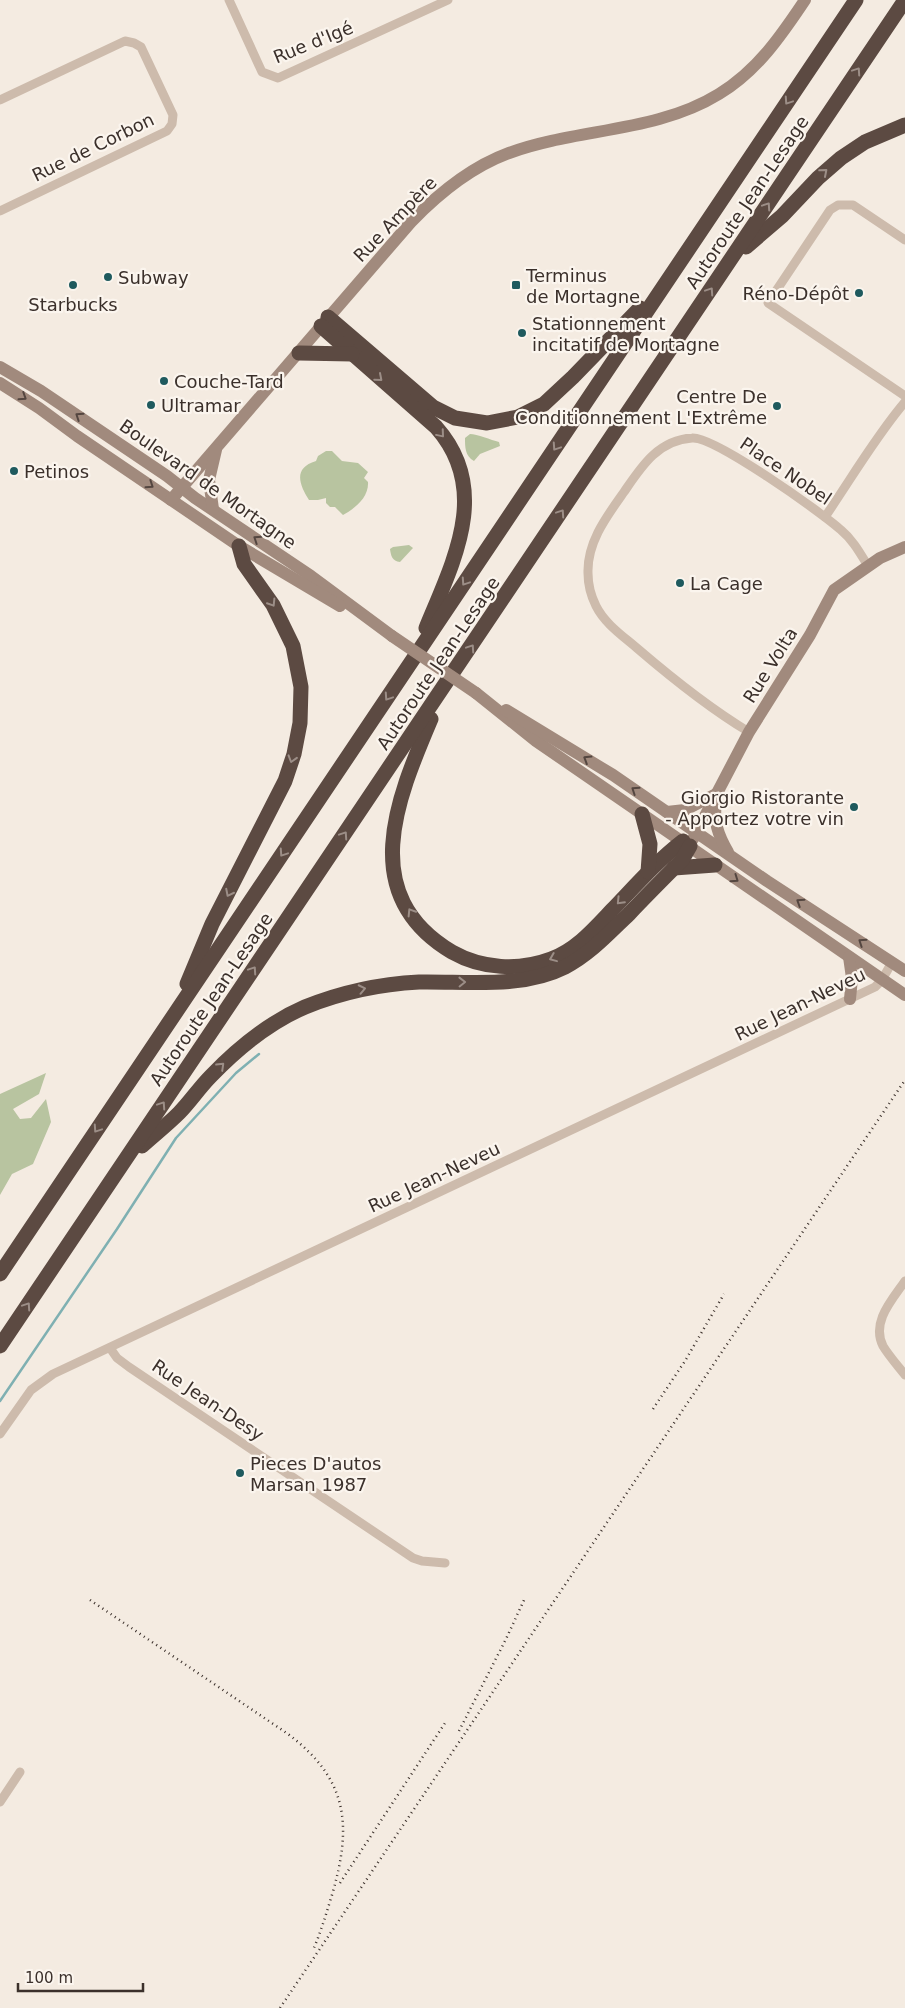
<svg xmlns="http://www.w3.org/2000/svg" width="905" height="2008" viewBox="0 0 905 2008" font-family="'DejaVu Sans',sans-serif">
<rect width="100%" height="100%" fill="#f4ebe1"/>
<g fill="#b8c4a0">
<path d="M470 434C477 434 491 440 499 442L500 446 480 454 474 461C465 456 465 447 465 438Z"/>
<path d="M326 451H332L342 461 358 463 368 472 364 478 368 482C369 497 356 508 343 515L335 507H330L326 503V498L318 500H309C299 484 293 468 316 461L318 456Z"/>
<path d="M409 545 413 548 400 562C392 561 391 556 390 549L393 547Z"/>
<polygon points="46,1073 39,1094 13,1109 20,1119 31,1118 46,1099 51,1122 33,1164 12,1174 0,1195 0,1094"/>
</g>
<g fill="none" stroke-linecap="round" stroke-linejoin="round">
<polyline stroke="#7fb0b2" stroke-width="2.5" points="0,1401 117,1229 176,1138 236,1073 259,1054"/>
<g stroke="#cdbbac" stroke-width="9">
<polyline points="229,0 262,72 278,78 448,0"/>
<polyline points="0,100 125,41 134,43 141,47 173,115 172,124 167,131 0,211"/>
<polyline points="905,240 853,205 838,205 830,210 768,303 905,396"/>
<path d="M825 517C851 479 876 436 905 402"/>
<path d="M749 732C709 708 673 679 638 649 623 636 605 624 596 606 591 596 588 584 588 573 587 542 607 516 624 492 641 467 658 440 692 438 714 436 821 512 841 530 853 540 860 553 868 566"/>
<path d="M905 1281C892 1300 871 1322 883 1346 889 1356 898 1366 905 1375"/>
<polyline points="110,1348 117,1358 129,1367 413,1558 422,1561 445,1563"/>
<polyline points="0,1434 31,1390 53,1374 875,987 882,980 892,962"/>
<polyline points="0,1802 20,1772"/>
</g>
<g stroke="#a18a7d" stroke-width="12">
<polyline points="0,367 41,391 167,476 195,498 311,576 392,636"/>
<polyline points="0,383 39,408 77,436 239,546 340,606"/>
<path d="M171 500 411 222C439 193 471 167 509 153 577 128 656 133 719 94 757 71 781 36 805 0"/>
<polyline points="213,509 209,480 216,450"/>
<polyline points="476,693 536,741 905,995"/>
<polyline points="506,710 613,775 767,881 905,971"/>
<path d="M716 800C713 821 718 835 728 852"/>
<polyline points="667,812 685,810 718,793"/>
<polyline points="693,839 749,732 810,635 834,590 880,558 905,547"/>
<polyline points="849,957 852,978 850,999"/>
</g>
<g stroke="#5c4a42" stroke-width="15">
<polyline points="746,247 782,216 818,178 841,158 865,142 905,125"/>
<polyline points="328,317 433,407 455,418 487,423 518,417 544,404 573,377 640,308"/>
<path d="M321 326 436 427C492 490 453 562 426 628"/>
<polyline points="299,353 352,354"/>
<path d="M431 719C397 799 356 895 452 952 482 969 519 971 551 959 576 950 594 929 612 910 635 886 657 861 683 841"/>
<polyline points="642,814 650,844 648,872"/>
<polyline points="674,868 715,865"/>
<polyline points="187,984 212,924 285,781 294,754 300,723 301,687 293,646 273,605 244,564 239,546"/>
<path d="M142 1146C154 1135 167 1125 179 1113 190 1102 199 1088 211 1076 237 1049 270 1022 305 1007 342 992 380 984 419 982 466 981 522 989 565 967 590 954 609 933 629 914 646 896 664 878 682 860L690 846"/>
<polyline points="0,1274 856,0"/>
<polyline points="0,1346 905,0"/>
</g>
<g stroke="#3b302b" stroke-width="2.5" stroke-dasharray="1 4" stroke-linecap="butt">
<polyline points="653,1409 685,1361 724,1294"/>
<path d="M90 1600 288 1734C349 1780 352 1826 332 1895 326 1914 321 1932 313 1950"/>
<polyline points="459,1731 506,1639 525,1598"/>
<polyline points="340,1883 447,1720"/>
<polyline points="280,2008 905,1080"/>
</g>
<polyline stroke="#a18a7d" stroke-width="12" points="392,636 476,693"/>
</g>
<defs><path id="oneway-chevron" d="M-2-3.5L2.5 0L-2 3.5" fill="none" stroke-width="1.6" stroke-linecap="round" stroke-linejoin="round" transform="scale(1.25)"/></defs>
<g stroke="#9c8e87">
<use href="#oneway-chevron" transform="translate(857 71) rotate(-56)"/>
<use href="#oneway-chevron" transform="translate(788 101) rotate(124)"/>
<use href="#oneway-chevron" transform="translate(824 172) rotate(-41)"/>
<use href="#oneway-chevron" transform="translate(767 206) rotate(-56)"/>
<use href="#oneway-chevron" transform="translate(710 291) rotate(-56)"/>
<use href="#oneway-chevron" transform="translate(379 378) rotate(41)"/>
<use href="#oneway-chevron" transform="translate(441 434) rotate(50)"/>
<use href="#oneway-chevron" transform="translate(556 447) rotate(124)"/>
<use href="#oneway-chevron" transform="translate(561 513) rotate(-56)"/>
<use href="#oneway-chevron" transform="translate(465 582) rotate(124)"/>
<use href="#oneway-chevron" transform="translate(272 603) rotate(58)"/>
<use href="#oneway-chevron" transform="translate(471 648) rotate(-56)"/>
<use href="#oneway-chevron" transform="translate(388 697) rotate(124)"/>
<use href="#oneway-chevron" transform="translate(292 759) rotate(107)"/>
<use href="#oneway-chevron" transform="translate(344 835) rotate(-56)"/>
<use href="#oneway-chevron" transform="translate(283 853) rotate(124)"/>
<use href="#oneway-chevron" transform="translate(229 893) rotate(117)"/>
<use href="#oneway-chevron" transform="translate(620 901) rotate(134)"/>
<use href="#oneway-chevron" transform="translate(411 912) rotate(-122)"/>
<use href="#oneway-chevron" transform="translate(553 958) rotate(158)"/>
<use href="#oneway-chevron" transform="translate(253 970) rotate(-56)"/>
<use href="#oneway-chevron" transform="translate(462 982) rotate(-1)"/>
<use href="#oneway-chevron" transform="translate(362 989) rotate(-12)"/>
<use href="#oneway-chevron" transform="translate(221 1066) rotate(-44)"/>
<use href="#oneway-chevron" transform="translate(162 1105) rotate(-56)"/>
<use href="#oneway-chevron" transform="translate(97 1129) rotate(124)"/>
<use href="#oneway-chevron" transform="translate(27 1306) rotate(-56)"/>
</g>
<g stroke="#544640">
<use href="#oneway-chevron" transform="translate(23 397) rotate(33)"/>
<use href="#oneway-chevron" transform="translate(79 416) rotate(-146)"/>
<use href="#oneway-chevron" transform="translate(150 485) rotate(34)"/>
<use href="#oneway-chevron" transform="translate(257 539) rotate(-146)"/>
<use href="#oneway-chevron" transform="translate(587 759) rotate(-148)"/>
<use href="#oneway-chevron" transform="translate(635 790) rotate(-146)"/>
<use href="#oneway-chevron" transform="translate(735 879) rotate(35)"/>
<use href="#oneway-chevron" transform="translate(800 902) rotate(-147)"/>
<use href="#oneway-chevron" transform="translate(862 942) rotate(-146)"/>
</g>
<g fill="#1f5a5e" stroke="#fbf5ee" stroke-width="2">
<circle cx="108" cy="277" r="5"/>
<circle cx="73" cy="285" r="5"/>
<rect x="511" y="280" width="10" height="10" rx="2.5"/>
<circle cx="859" cy="293" r="5"/>
<circle cx="522" cy="333" r="5"/>
<circle cx="164" cy="381" r="5"/>
<circle cx="151" cy="405" r="5"/>
<circle cx="777" cy="406" r="5"/>
<circle cx="14" cy="471" r="5"/>
<circle cx="680" cy="583" r="5"/>
<circle cx="854" cy="807" r="5"/>
<circle cx="240" cy="1473" r="5"/>
</g>
<g text-anchor="middle" dominant-baseline="central" stroke-width="4.5" stroke-linejoin="round" paint-order="stroke">
<g font-size="18" fill="#3b302b" stroke="#fbf5ee">
<text transform="translate(313 42) rotate(-22)">Rue d'Igé</text>
<text transform="translate(93 147) rotate(-26)">Rue de Corbon</text>
<text transform="translate(747 202) rotate(-56)">Autoroute Jean-Lesage</text>
<text transform="translate(395 219) rotate(-46)">Rue Ampère</text>
<text transform="translate(786 471) rotate(34)">Place Nobel</text>
<text transform="translate(208 484) rotate(35)">Boulevard de Mortagne</text>
<text transform="translate(438 663) rotate(-56)">Autoroute Jean-Lesage</text>
<text transform="translate(770 665) rotate(-58)">Rue Volta</text>
<text transform="translate(211 999) rotate(-56)">Autoroute Jean-Lesage</text>
<text transform="translate(800 1004) rotate(-26)">Rue Jean-Neveu</text>
<text transform="translate(434 1177) rotate(-25)">Rue Jean-Neveu</text>
<text transform="translate(208 1400) rotate(34)">Rue Jean-Desy</text>
</g>
<g font-size="18" fill="#3b302b" stroke="#fbf5ee" text-anchor="start">
<text x="526" y="275">Terminus<tspan x="526" dy="21">de Mortagne</tspan></text>
<text x="118" y="277">Subway</text>
<text x="849" y="293" text-anchor="end">Réno-Dépôt</text>
<text x="73" y="304" text-anchor="middle">Starbucks</text>
<text x="532" y="323">Stationnement<tspan x="532" dy="21">incitatif de Mortagne</tspan></text>
<text x="174" y="381">Couche-Tard</text>
<text x="767" y="396" text-anchor="end">Centre De<tspan x="767" dy="21">Conditionnement L'Extrême</tspan></text>
<text x="161" y="405">Ultramar</text>
<text x="24" y="471">Petinos</text>
<text x="690" y="583">La Cage</text>
<text x="844" y="797" text-anchor="end">Giorgio Ristorante<tspan x="844" dy="21">- Apportez votre vin</tspan></text>
<text x="250" y="1463">Pieces D'autos<tspan x="250" dy="21">Marsan 1987</tspan></text>
</g>
</g>
<path d="M18 1983v8h125v-8" fill="none" stroke="#3b302b" stroke-width="2.5"/>
<text x="25" y="1983" font-size="15" fill="#3b302b" stroke="#fbf5ee" stroke-width="4" paint-order="stroke">100 m</text>
</svg>
